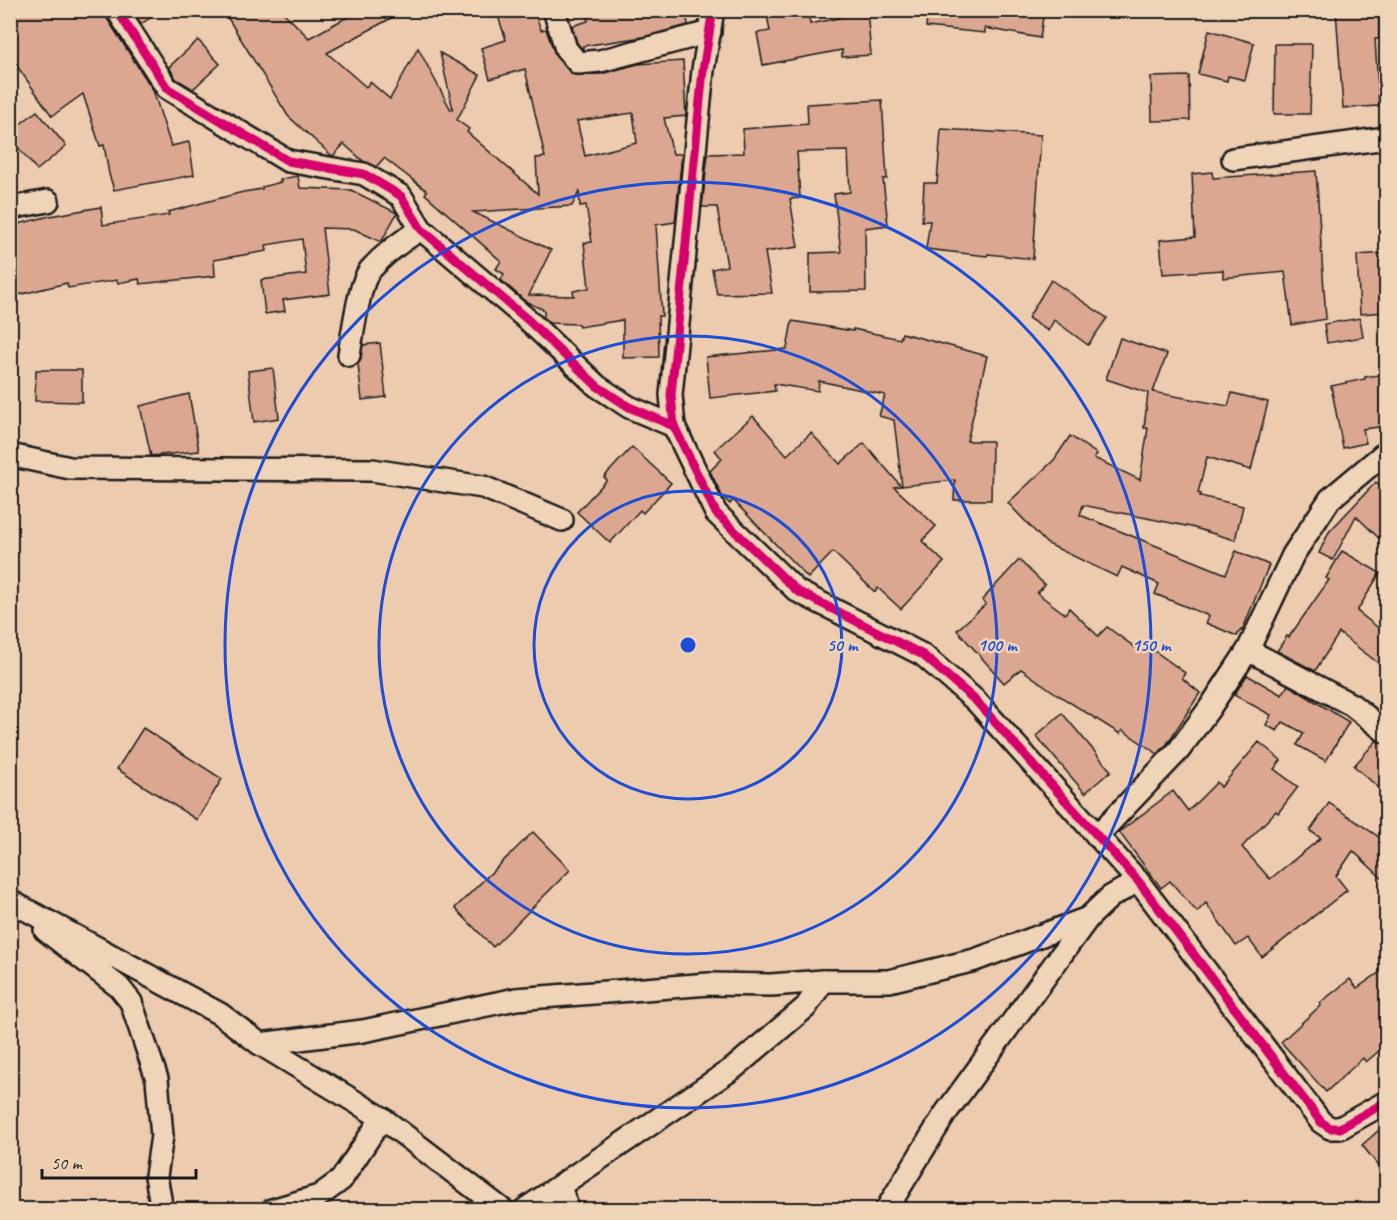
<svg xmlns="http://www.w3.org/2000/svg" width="1397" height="1220" viewBox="0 0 1397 1220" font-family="Caveat,sans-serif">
<rect width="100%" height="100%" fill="#eccbaf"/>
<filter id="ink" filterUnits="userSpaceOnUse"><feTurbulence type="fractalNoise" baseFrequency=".0167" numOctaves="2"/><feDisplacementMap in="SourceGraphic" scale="12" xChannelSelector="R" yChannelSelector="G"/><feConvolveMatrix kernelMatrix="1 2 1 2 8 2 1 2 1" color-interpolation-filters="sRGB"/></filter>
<g filter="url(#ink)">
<g fill="#dba790" stroke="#1c1c1c" stroke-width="1.5" fill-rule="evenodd">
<polygon points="10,10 104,10 106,17 153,90 171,146 189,142 194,175 114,190 109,174 104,145 100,146 83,94 52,116 10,56"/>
<polygon points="132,10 162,10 141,24"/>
<path d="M223 10H281L309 38 360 10H406L327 53 366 87 370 82 390 99 418 48 451 110 453 109 440 53 480 75 457 120 469 129 467 132 538 194 536 158 545 157 525 69 490 79 481 48 506 40 496 10 534 11 541 30 546 29 556 57 574 75 601 74 638 64 683 61 686 116 664 118 673 154H682L675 222 656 225 662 316H658L659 357 623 358V320L579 327 578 324 549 323 544 318V310L525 301 501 280 504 274 496 269 501 261 425 194 427 191 384 158 376 167 363 161 344 144 333 156 331 155 288 116ZM633 113 637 143 585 156 577 121ZM579 192 580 206 586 205 592 242 584 243 589 288 573 291 574 296 529 295 551 250 473 212 572 206Z"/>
<polygon points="586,10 686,10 688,25 643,37 583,46 583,50 577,43 572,26 588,21"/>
<polygon points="766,10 808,10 810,24 839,18 839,10 867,10 871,55 842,57 842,50 763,65 757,33 770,31"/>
<polygon points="928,10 1044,10 1040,38 985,28 985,33 926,27"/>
<polygon points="1336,10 1379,10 1379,39 1375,39 1379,106 1343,108"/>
<polygon points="1209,30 1254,43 1245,80 1228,76 1227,81 1198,74"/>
<polygon points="198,40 220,64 193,89 176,79 169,67"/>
<polygon points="1275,44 1312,44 1310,114 1274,114"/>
<polygon points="1189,76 1190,120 1152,121 1151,77"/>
<polygon points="882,100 887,179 883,179 888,225 865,228 866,291 810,292 810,253 841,252 834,194 850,192 848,151 797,152 800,198 790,199 798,247 765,252 772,293 717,294 712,269 727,266 717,207 702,207 708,154 744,153 743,129 808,124 807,104"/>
<polygon points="37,111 66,146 37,170 10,138 10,132"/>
<polygon points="941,129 1041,135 1033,259 988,254 987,256 926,249 930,221 922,221 924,183 937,183"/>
<polygon points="1316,171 1326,319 1292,325 1285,272 1223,278 1223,270 1163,274 1160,240 1195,237 1192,174 1212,172 1213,178"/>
<polygon points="298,176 300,188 351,190 397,213 381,242 354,229 322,228 330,294 283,300 285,311 265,314 261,280 306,274 302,239 266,245 267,251 214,260 215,276 140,284 139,279 118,283 117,280 68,288 67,283 10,297 10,226 50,216 101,207 103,225 169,215 168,212 243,192 262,189 262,187 281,182 280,179"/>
<polygon points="1386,253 1386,312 1360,314 1357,255"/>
<polygon points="1051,280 1107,318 1088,345 1054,320 1048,331 1028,318"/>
<polygon points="1360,318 1363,337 1327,343 1324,324"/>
<polygon points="792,321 853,331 853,329 900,339 902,333 987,356 967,441 992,441 991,500 954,500 955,480 902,486 894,420 879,416 885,395 819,381 818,391 774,384 775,391 710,398 706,357 787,349"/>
<polygon points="1120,338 1167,354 1153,392 1228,406 1232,393 1268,402 1251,470 1207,457 1198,493 1201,494 1200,496 1243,506 1235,540 1191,527 1083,505 1080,515 1226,574 1236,551 1269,565 1242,631 1241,630 1237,636 1206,623 1209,616 1155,594 1159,584 1122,567 1117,577 1046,543 1008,503 1054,460 1070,436 1097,454 1094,458 1140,480 1148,428 1144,428 1148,393 1106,379"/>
<polygon points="380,343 386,397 362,400 358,364 361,358 363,345"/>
<polygon points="273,368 279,418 254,422 248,371"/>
<polygon points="36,370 82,370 82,402 35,401"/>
<polygon points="1386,374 1386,426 1363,429 1366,443 1343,448 1331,386 1365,379 1365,377"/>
<polygon points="189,394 199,451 151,456 140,406"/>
<polygon points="753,416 787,455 811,433 840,464 864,443 901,486 894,487 936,526 922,541 944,562 901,609 878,588 875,592 833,552 808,578 733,500 730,504 722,496 710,471 722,459 715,450"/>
<polygon points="632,447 671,483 643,513 640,510 610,543 577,512 607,480 604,477"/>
<polygon points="1376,482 1386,492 1386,545 1356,516 1333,560 1319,553 1329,532"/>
<polygon points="1342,551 1380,573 1357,611 1386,634 1386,669 1339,633 1315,671 1277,651 1287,636 1289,637 1329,580 1326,578"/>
<polygon points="1019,560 1045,585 1037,593 1065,614 1069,608 1098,636 1107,627 1136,648 1141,641 1185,673 1182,678 1200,693 1167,744 1158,754 1122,730 1120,734 1058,695 1021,669 1004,683 957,630 986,604 982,600"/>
<polygon points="1247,675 1282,695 1288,685 1349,722 1326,761 1297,745 1304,733 1283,722 1277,731 1266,725 1271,715 1234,695"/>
<polygon points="1062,713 1111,771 1085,793 1036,736"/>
<polygon points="143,728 222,779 197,820 117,769"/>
<polygon points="1376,741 1386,744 1386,794 1354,766"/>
<polygon points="1259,742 1281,760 1274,769 1298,787 1278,813 1276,811 1242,847 1270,879 1321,838 1310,831 1329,803 1386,842 1386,882 1353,851 1336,876 1347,890 1262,957 1248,938 1236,946 1206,903 1197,912 1170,881 1161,888 1119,832 1173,791 1188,811 1217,782 1221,787"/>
<polygon points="533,832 570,870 493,947 455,908"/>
<polygon points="1386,968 1386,1045 1366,1062 1363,1058 1326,1092 1281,1042 1321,1005 1320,1003 1350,979 1357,988"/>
<polygon points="1386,1124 1386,1175 1362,1145"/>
</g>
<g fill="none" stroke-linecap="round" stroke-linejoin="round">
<defs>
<g id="minor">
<polyline points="117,10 167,88 288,161 364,174 401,196 421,229 528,320 597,386 629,407 674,426"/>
<polyline points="554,10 566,49 578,63 600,61 710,32"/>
<polyline points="713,10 703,70 671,395 674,426 716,513 797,591 923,655 976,701 1138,881 1321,1122 1330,1128 1340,1128 1386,1102"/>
<polyline points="1233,159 1386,138"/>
<polyline points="10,208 48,201"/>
<path d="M349 355C352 337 359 283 370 270 384 254 403 240 421 229"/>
<polyline points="10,455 70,468 372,470 483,487 562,520"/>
<polyline points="1248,650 1352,705 1386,732"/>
<polyline points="1097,836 1179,750 1209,709 1248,650 1293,555 1330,499 1386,452"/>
<polyline points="10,901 220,1014 260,1044 382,1118 503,1210"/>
<polyline points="45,930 119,987 131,1002 157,1079 162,1136 156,1176 162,1210"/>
<polyline points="260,1044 363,1031 516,999 709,984 771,985 823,981"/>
<polyline points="560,1186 568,1210"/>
<polyline points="272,1210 319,1196 341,1180 382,1118"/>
<polyline points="524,1210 735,1067 806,1007 823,981 889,981 975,960 1088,918"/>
<polyline points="886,1210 945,1114 1088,918 1110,897 1138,881"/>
</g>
</defs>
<use href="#minor" stroke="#1c1c1c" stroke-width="26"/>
<use href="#minor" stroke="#f0d4b7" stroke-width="21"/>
<defs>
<g id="cycleway">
<polyline points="117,10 167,88 288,161 364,174 401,196 421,229 528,320 597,386 629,407 674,426"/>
<polyline points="713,10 703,70 671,395 674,426 716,513 797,591 923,655 976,701 1138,881 1321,1122 1330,1128 1340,1128 1386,1102"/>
</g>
</defs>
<use href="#cycleway" stroke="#f0d4b7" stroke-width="13"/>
<use href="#cycleway" stroke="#d6006c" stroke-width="9"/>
</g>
</g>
<g fill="none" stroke="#1d4ed8" stroke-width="3">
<circle cx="688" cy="645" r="154"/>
<circle cx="688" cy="645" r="309"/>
<circle cx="688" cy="645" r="463"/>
</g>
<circle cx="688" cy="645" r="9" fill="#1d4ed8" stroke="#f0d4b7" stroke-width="3"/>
<g font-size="18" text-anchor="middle" font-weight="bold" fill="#1d4ed8" stroke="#f0d4b7" stroke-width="5" stroke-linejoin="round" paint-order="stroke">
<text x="842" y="651">50 m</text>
<text x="997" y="651">100 m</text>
<text x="1151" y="651">150 m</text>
</g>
<rect width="1397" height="1220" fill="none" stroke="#f0d4b7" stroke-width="36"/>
<rect x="18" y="18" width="1361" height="1184" fill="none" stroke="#1c1c1c" stroke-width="2" filter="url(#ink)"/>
<path d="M42 1169v9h154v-9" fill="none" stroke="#1c1c1c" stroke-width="3"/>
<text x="51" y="1169" font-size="18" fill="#1c1c1c" stroke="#f0d4b7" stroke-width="4.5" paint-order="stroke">50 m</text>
</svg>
